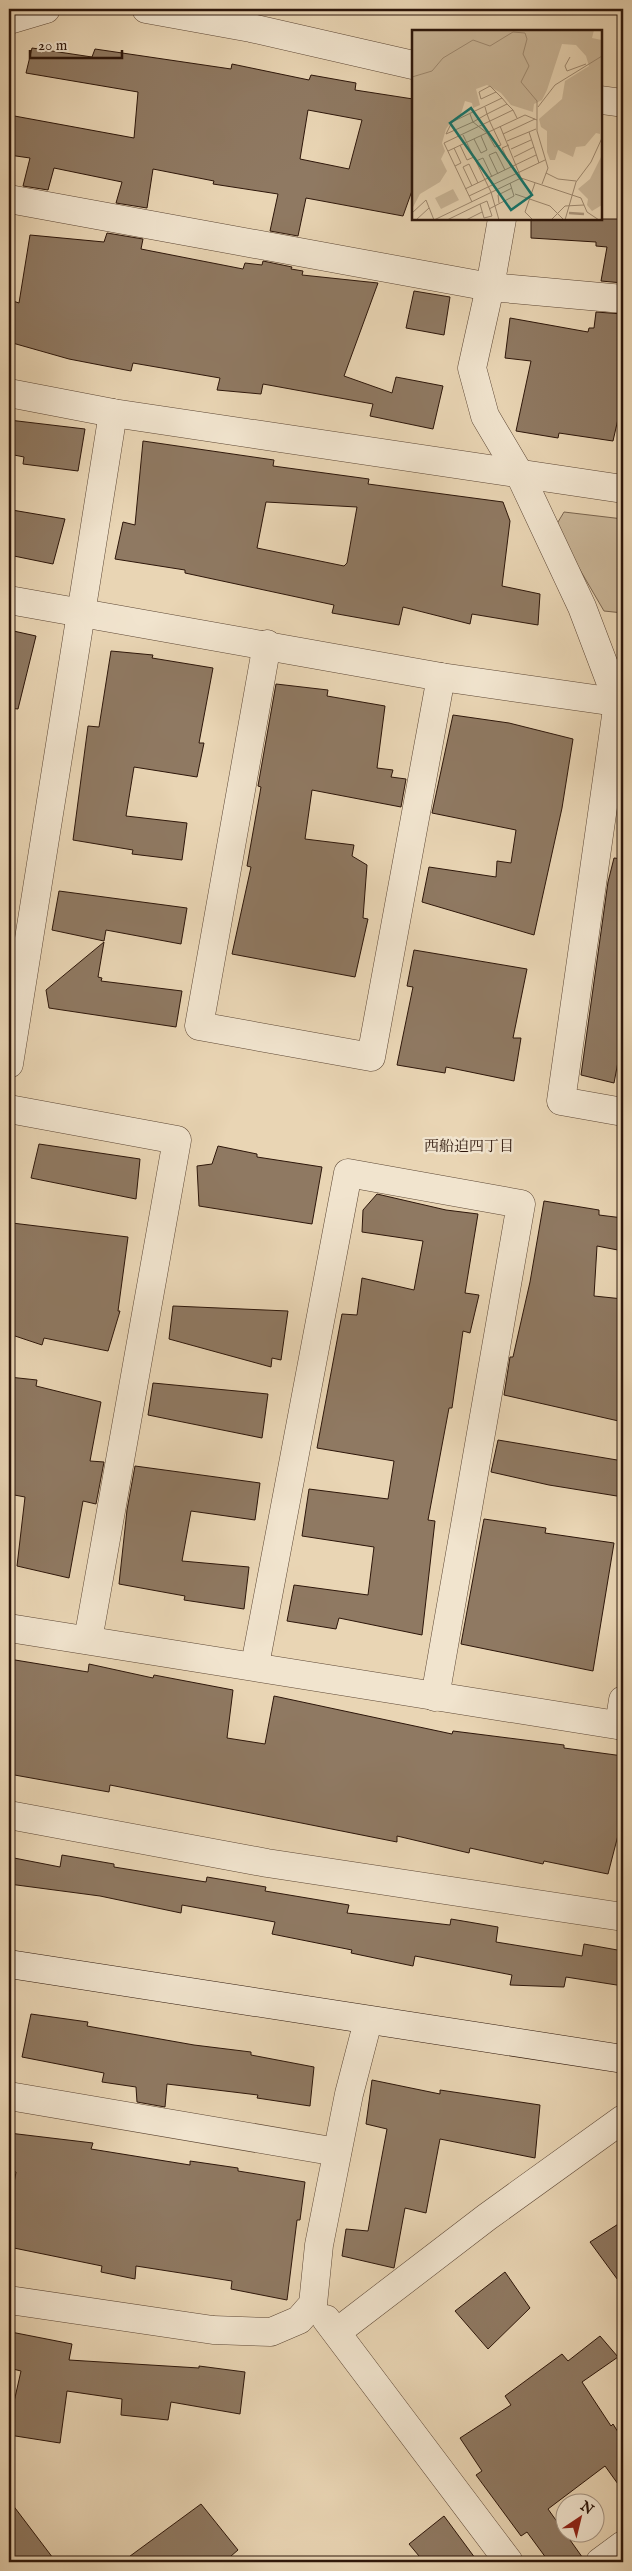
<svg xmlns="http://www.w3.org/2000/svg" width="632" height="2571" viewBox="0 0 632 2571" font-family="'IM FELL English','Noto Serif JP',serif">
<rect width="100%" height="100%" fill="#e9d5b4"/>
<filter id="stains"><feTurbulence type="fractalNoise" baseFrequency=".004" numOctaves="4"/><feColorMatrix values="0 0 0 0 .2 0 0 0 0 .09 0 0 0 0 .02 0 0 0 .5 -.17"/></filter>
<radialGradient id="worn" r=".72"><stop offset=".6" stop-color="#630" stop-opacity="0"/><stop offset="1" stop-color="#630" stop-opacity=".3"/></radialGradient>
<polygon fill="#c9b597" stroke="#7b6650" points="564,512 623,519 623,613 604,611 555,527"/>
<g fill="#8f7962" stroke="#2d160a" fill-rule="evenodd">
<path d="M32 48 92 57 95 49 231 69 232 64 309 80 311 75 356 83 355 90 413 99V188L403 216 306 198 298 236 270 231 278 194 213 184 214 181 153 169 147 208 116 203 122 182 54 168 48 190 23 186 30 158 9 155V115L134 138 138 92 26 73ZM308 110 362 120 349 169 300 159Z"/>
<polygon points="531,219 623,219 623,283 601,281 607,247 596,246 596,242 531,238"/>
<polygon points="107,233 143,239 141,249 243,269 245,263 262,265 263,261 292,267 291,269 303,271 302,275 378,283 344,376 392,393 396,377 443,386 433,429 370,416 373,404 263,384 261,394 217,390 220,378 133,363 131,371 69,359 9,342 9,322 13,301 19,303 30,235 104,242"/>
<polygon points="414,291 450,297 444,335 406,328"/>
<polygon points="596,312 623,314 623,397 613,441 559,433 558,438 516,431 531,361 505,358 510,318 588,332 589,328 594,328"/>
<polygon points="9,420 85,429 78,471 23,464 24,457 9,454"/>
<path d="M143 441 274 460 273 466 369 479 368 484 503 502 510 521 502 586 540 594 538 625 472 614 470 624 403 607 399 625 332 613 334 605 185 573V570L115 559 123 522 135 525ZM266 502 357 507 347 563 344 566 257 548Z"/>
<polygon points="12,510 65,519 53,564 9,555"/>
<polygon points="9,630 36,636 18,709 9,708"/>
<polygon points="111,651 153,655 152,658 213,668 199,743 204,743 197,777 134,767 126,816 187,823 182,860 132,854 133,850 73,840 88,726 99,727"/>
<polygon points="276,684 328,690 327,696 385,706 377,768 393,770 391,777 406,779 401,807 312,790 305,839 354,845 352,856 367,865 363,918 368,919 355,977 232,954 251,867 247,866 261,787 258,786"/>
<polygon points="453,715 509,723 573,739 562,808 534,935 422,902 429,867 496,877 497,861 511,863 516,830 432,813"/>
<polygon points="614,858 623,859 623,1035 614,1083 581,1075 608,882"/>
<polygon points="59,891 187,908 181,944 106,930 104,941 52,930"/>
<polygon points="104,942 98,977 102,978 101,981 182,991 176,1027 49,1008 46,990"/>
<polygon points="414,950 527,969 513,1038 521,1038 514,1081 446,1067 445,1073 397,1065 413,987 407,986"/>
<polygon points="39,1144 140,1159 136,1199 31,1178"/>
<polygon points="218,1146 257,1154 257,1157 322,1167 312,1224 199,1206 197,1166 212,1164"/>
<polygon points="377,1194 446,1210 478,1214 465,1293 479,1295 470,1333 463,1331 452,1408 449,1408 428,1520 435,1521 422,1635 339,1618 336,1629 287,1621 294,1585 368,1595 374,1547 302,1536 309,1489 388,1499 394,1461 317,1448 342,1314 357,1315 362,1278 414,1290 423,1241 362,1232 363,1210"/>
<polygon points="544,1201 599,1210 599,1215 623,1218 623,1251 597,1246 594,1296 623,1299 623,1422 504,1395 510,1357 513,1357 530,1282"/>
<polygon points="12,1223 128,1237 118,1311 120,1311 108,1351 44,1338 42,1345 9,1334 9,1243"/>
<polygon points="173,1306 288,1311 281,1360 272,1358 271,1367 169,1339"/>
<polygon points="9,1377 37,1380 36,1386 101,1402 90,1461 104,1462 96,1504 83,1501 69,1578 17,1566 25,1497 9,1494"/>
<polygon points="153,1383 268,1394 262,1438 148,1415"/>
<polygon points="498,1440 623,1461 623,1497 549,1485 491,1472"/>
<polygon points="135,1466 260,1483 255,1520 191,1511 182,1561 249,1567 244,1609 184,1600 185,1596 119,1584 127,1510"/>
<polygon points="484,1519 546,1528 545,1533 614,1543 593,1671 461,1644"/>
<polygon points="9,1659 88,1672 89,1664 153,1678 154,1675 233,1690 227,1738 265,1744 274,1696 452,1734 453,1731 564,1745 564,1748 623,1756 623,1816 608,1874 544,1861 543,1864 470,1848 469,1853 397,1836 397,1842 110,1785 109,1792 9,1774"/>
<polygon points="62,1855 114,1864 114,1867 206,1882 207,1877 266,1887 265,1891 349,1905 347,1913 450,1925 451,1919 498,1927 496,1942 582,1956 584,1944 623,1951 623,1986 566,1977 564,1987 510,1985 512,1975 415,1956 413,1966 351,1953 352,1950 272,1934 275,1922 182,1905 181,1913 100,1896 9,1884 9,1857 60,1867"/>
<polygon points="31,2014 88,2022 87,2026 194,2045 251,2052 251,2055 314,2067 310,2106 257,2098 258,2095 167,2084 165,2107 137,2102 136,2087 102,2082 104,2073 22,2057"/>
<polygon points="372,2080 440,2094 440,2090 540,2105 535,2158 440,2139 426,2213 405,2208 394,2268 342,2256 346,2229 368,2231 387,2129 366,2124"/>
<polygon points="9,2133 93,2143 91,2149 190,2165 190,2161 238,2168 238,2171 305,2182 300,2220 297,2220 287,2300 231,2289 232,2281 136,2266 135,2279 101,2272 102,2266 9,2247 9,2212 16,2172 9,2171"/>
<polygon points="623,2221 623,2287 590,2242"/>
<polygon points="505,2272 530,2308 488,2349 455,2311"/>
<polygon points="11,2332 72,2344 69,2360 199,2368 199,2366 245,2372 240,2414 171,2402 168,2420 121,2415 122,2399 67,2391 60,2443 9,2435 9,2424 21,2371 9,2368"/>
<polygon points="600,2336 618,2357 582,2382 611,2426 613,2424 623,2440 623,2491 605,2466 548,2509 585,2561 549,2562 527,2532 521,2536 476,2475 482,2471 460,2438 511,2405 505,2396 562,2354 568,2361"/>
<polygon points="9,2500 56,2562 9,2562"/>
<polygon points="201,2504 238,2550 224,2562 122,2562"/>
<polygon points="444,2516 478,2562 424,2562 409,2544"/>
</g>
<g fill="none" stroke-linecap="round" stroke-linejoin="round">
<defs>
<g id="street">
<polyline points="146,9 251,28 413,65"/>
<polyline points="9,20 46,9"/>
<polyline points="601,100 623,103"/>
<polyline points="9,199 490,287 502,219"/>
<polyline points="623,299 490,287 472,368 485,416 520,475 582,607 618,702 561,1101 623,1112"/>
<polyline points="9,393 113,413 623,489"/>
<polyline points="9,600 441,677 623,703"/>
<polyline points="267,644 199,1026 371,1057 441,677"/>
<polyline points="9,1064 113,413"/>
<polyline points="9,1109 177,1140 88,1640"/>
<polyline points="9,1628 623,1726"/>
<polyline points="255,1665 348,1173 521,1204 435,1697"/>
<polyline points="619,1725 623,1700"/>
<polyline points="9,1815 267,1863 623,1917"/>
<polyline points="9,2096 337,2152"/>
<polyline points="9,2300 213,2330 271,2332 299,2320 313,2304 319,2245 349,2094 368,2021"/>
<polyline points="326,2319 509,2562"/>
<polyline points="337,2332 487,2217 623,2119"/>
<polyline points="600,2562 623,2545"/>
</g>
<polyline id="secondary" points="9,1964 623,2059"/>
</defs>
<use href="#street" stroke="#5c4634" stroke-width="29"/>
<use href="#secondary" stroke="#2d160a" stroke-width="29"/>
<use href="#street" stroke="#f1e4ce" stroke-width="28"/>
<use href="#secondary" stroke="#f1e4ce" stroke-width="28"/>
</g>
<g text-anchor="middle" dominant-baseline="central" stroke-width="5" stroke-linejoin="round" paint-order="stroke">
<g font-size="15" fill="#2d160a" stroke="#f1e4ce">
<text x="469" y="1146">西船迫四丁目</text>
</g>
</g>
<g transform="translate(412 30)">
<rect width="190" height="190" fill="#e9d5b4"/>
<path d="M0 0H182L180 8 190 10 188 104 184 103 173 116 164 117 161 127 146 120 143 130H138L135 122V101L129 97 127 89 150 69 153 51 177 36 174 26 164 15 150 14 135 60 130 70 122 74 121 82 99 75 89 63 75 55 64 59 68 75 61 78 60 73 53 71 48 87 41 89 34 99 30 113 33 121 29 129 35 141 28 152 8 164 0 179ZM190 125V175L180 181 175 175 176 169 166 159 178 149ZM41 159 47 170 29 179 23 168Z" fill="#c9b597"/>
<path fill="none" stroke="#a9947a" stroke-width="2.5" d="M157 183 172 184"/>
<path fill="none" stroke="#9e8970" stroke-width="1" d="M158 27 153 36 155 41 174 34M0 47 20 41 31 28 61 10 78 16 101 2 113 3 115 9 111 24 117 36 109 52 125 71V101L136 138 130 154M84 62 69 69 67 62 78 56 90 68 95 74 101 80 105 88M73 77 75 84 78 92 89 115 83 117 75 103 61 92 75 84 95 74M126 77 143 55 190 26M58 84 61 92 34 104 40 92 90 68M88 96 109 148M117 102 127 133M91 104 123 89M51 105 79 162 87 190M62 109 69 123 75 120 69 106M95 111 124 99M48 115 55 130 62 127M97 115 90 118 99 137M42 118 49 133 43 136M99 119 119 110M36 121 113 85 125 90M102 127 122 117M64 131 71 128 80 147M134 143 146 149 164 151M86 144 77 125 84 122 93 140M60 156 51 137 57 134 66 153M53 159 124 125M103 164 138 176 152 190M57 166 133 130M75 171 80 186 72 188 68 174ZM60 172 32 113 101 80M87 173 86 165 100 158M77 179 102 166 98 153M0 183 14 170 22 190M4 190 17 178M22 190 109 148 169 168 175 182 187 190M35 190 68 174M54 190 70 182M121 190 113 182 123 153M139 190 153 176 172 175M153 190 164 152 179 132 190 108"/>
<path fill="#0f766e" fill-opacity="0.15" stroke="#0f766e" stroke-width="2.5" d="M59 78 120 165 99 180 38 93Z"/>
<rect width="190" height="190" fill="none" stroke="#2d160a" stroke-width="2.5"/>
</g>
<rect width="632" height="2571" fill="none" stroke="#e9d5b4" stroke-width="30"/>
<rect x="10" y="10" width="612" height="2551" fill="none" stroke="#2d160a" stroke-width="2.5"/>
<rect x="15" y="15" width="602" height="2541" fill="none" stroke="#2d160a"/>
<g transform="translate(580 2518) rotate(35)"><circle r="24" fill="#f1e4ce" stroke="#a39280"/>
<path d="M0-4L9 19L0 12L-9 19Z" fill="#8f2418"/>
<text y="-8" font-size="14" font-weight="bold" text-anchor="middle" fill="#2d160a">N</text>
</g>
<path d="M30 50v8h92v-8" fill="none" stroke="#2d160a" stroke-width="2.5"/>
<text x="38" y="50" font-size="15" fill="#2d160a" stroke="#f1e4ce" stroke-width="4" paint-order="stroke">20 m</text>
<rect width="100%" height="100%" filter="url(#stains)"/>
<rect width="100%" height="100%" fill="url(#worn)"/>
</svg>
